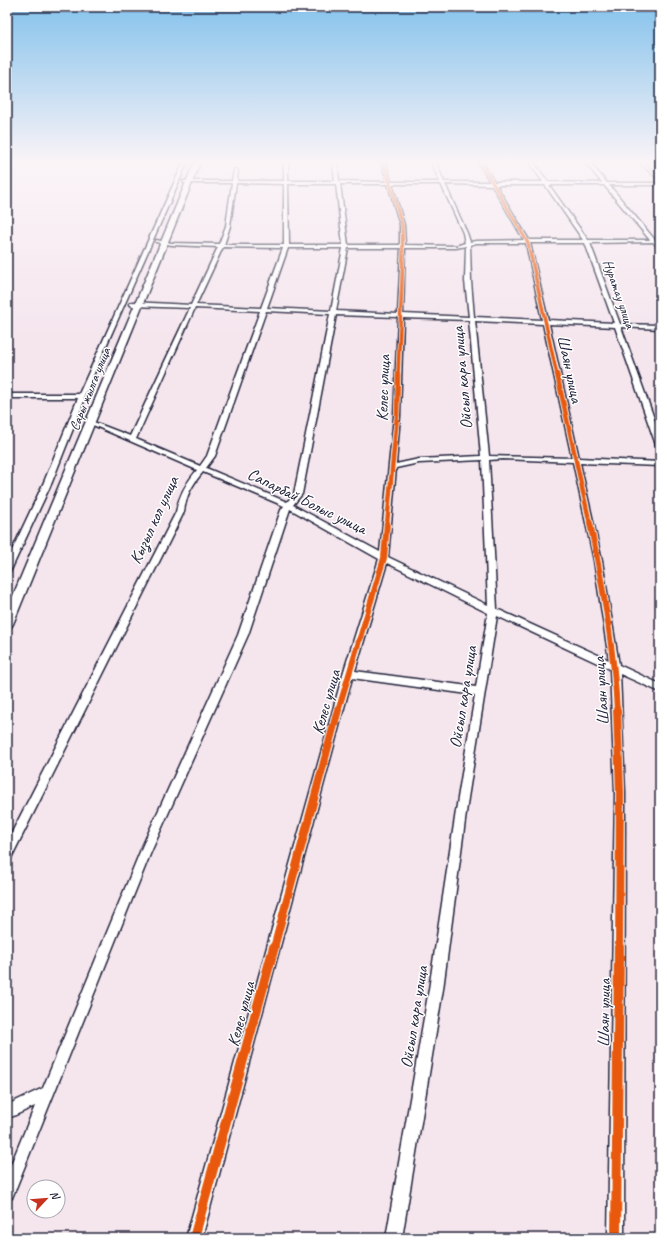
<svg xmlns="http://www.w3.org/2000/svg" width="667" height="1245" viewBox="0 0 667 1245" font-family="Caveat,sans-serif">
<rect width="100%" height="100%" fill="#f5e6ee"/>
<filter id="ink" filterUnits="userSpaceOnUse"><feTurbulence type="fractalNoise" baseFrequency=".025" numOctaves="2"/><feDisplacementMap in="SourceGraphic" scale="8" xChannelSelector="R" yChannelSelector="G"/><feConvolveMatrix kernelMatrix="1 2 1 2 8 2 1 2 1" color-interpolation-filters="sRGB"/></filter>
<g filter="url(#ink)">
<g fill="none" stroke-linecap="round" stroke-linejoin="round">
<defs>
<g id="street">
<polygon points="183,163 187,163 84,396 84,401 52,482 11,570 7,573 7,561 44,482 78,398 7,398 7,394 79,394"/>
<path d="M284 163H288V181H335L333 163H337L339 181 387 182 382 163H386L391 182H440L432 163H436L444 182H490L479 163H483L494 182H543L530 163H534L548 182 602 183 586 163H590L607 183H660V185H609L655 240H660V242H658L660 245V249L653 242 590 243 620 324 660 325V329L621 327 660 435V447L656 445 615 327 549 324 579 458 660 462V466L580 463 602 561 619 665 660 684V692L620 674 625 792 624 1238H608L615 792 610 669 497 616 468 798 443 989 402 1238H386L429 989 458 798 475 695 352 678 202 1238H186L343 674 379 559 290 509 248 635 151 852 12 1198 7 1201V1174L35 1106 7 1119V1105L43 1088 142 847 238 635 281 510 284 506 203 472C192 485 186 495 184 512L11 858 7 860V842L176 512C179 495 186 483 197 470L86 422 87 421H91L130 436 190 308 132 306 129 304 132 302 191 305 218 247 172 245 156 242V240L172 243 219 244 226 226 232 183H184L183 181H232L234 170 236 169 238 170 237 181H284ZM236 183 284 184V245H224L230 226ZM288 184H336L343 245H289ZM340 184H388L400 225V245H348ZM392 184H441L463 233 465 243 456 246 405 245 404 225ZM445 184 492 185 524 240 476 241 470 242 467 233ZM496 185H545L583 240H529ZM549 185H604L650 240H588ZM476 243H526L542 320 474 317 471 281 470 245ZM530 243H585L614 323 548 320ZM466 246 465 281 469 317 403 314 405 248H456ZM223 247 283 248 261 308 196 305ZM288 248H343L331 311 267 308ZM348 248H401L398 314 336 311ZM195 308 260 311 207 456 200 466 136 439ZM266 311 330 314 294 494 287 502 206 468 215 456ZM336 315 398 317 394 416 380 552 293 505 302 494ZM403 318 469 320 481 456 419 459 396 464 400 416ZM475 321 543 324 572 458 489 456ZM503 459 573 462 594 561 609 660 497 609 489 460ZM482 460 488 605 388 557 396 468 419 463ZM387 563 488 613 476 687 355 671Z"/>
<polygon points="640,163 644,163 660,178 660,181"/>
</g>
<polygon id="secondary" points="194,163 200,163 13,624 11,627 7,629 7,610"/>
</defs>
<use href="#street" stroke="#22223b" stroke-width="3"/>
<use href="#secondary" stroke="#22223b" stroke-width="3"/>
<use href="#street" fill="#fff" fill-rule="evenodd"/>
<use href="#secondary" fill="#fff" fill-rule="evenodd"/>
<defs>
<g id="cycleway-far5">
<polyline points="384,163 402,225 403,257"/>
<polyline points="481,163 528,243 531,257"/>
</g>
<g id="cycleway-far4">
<polyline points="531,256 557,375"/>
<polyline points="398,375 403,256"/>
</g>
<g id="cycleway-far3">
<polyline points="557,374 590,524"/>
<polyline points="387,524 397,416 398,374"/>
</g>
<g id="cycleway-far2">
<path d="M590 523C603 585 614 648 617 711"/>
<polyline points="338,711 384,558 387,523"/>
</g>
<g id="cycleway-far1">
<polyline points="617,710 620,792 619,948"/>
<polyline points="274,948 338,710"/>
</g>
<g id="cycleway">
<polyline points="194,1238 274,947"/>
<polyline points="616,1238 619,947"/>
</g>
</defs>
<use href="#cycleway-far5" stroke="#fff" stroke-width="4"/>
<use href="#cycleway-far4" stroke="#fff" stroke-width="5"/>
<use href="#cycleway-far3" stroke="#fff" stroke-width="6"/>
<use href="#cycleway-far2" stroke="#fff" stroke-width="8"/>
<use href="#cycleway-far1" stroke="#fff" stroke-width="10"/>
<use href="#cycleway" stroke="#fff" stroke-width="12"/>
<use href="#cycleway-far5" stroke="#e8590c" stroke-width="3"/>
<use href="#cycleway-far4" stroke="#e8590c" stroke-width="3.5"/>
<use href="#cycleway-far3" stroke="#e8590c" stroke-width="4.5"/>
<use href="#cycleway-far2" stroke="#e8590c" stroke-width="6"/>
<use href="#cycleway-far1" stroke="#e8590c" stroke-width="8"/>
<use href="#cycleway" stroke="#e8590c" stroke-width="10"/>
</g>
</g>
<linearGradient id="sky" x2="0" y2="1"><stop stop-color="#84c2ec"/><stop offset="0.48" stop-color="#faf4f7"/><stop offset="1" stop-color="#faf4f7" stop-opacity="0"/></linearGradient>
<rect width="667" height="337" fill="url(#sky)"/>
<g text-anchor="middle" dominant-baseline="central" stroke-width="3" stroke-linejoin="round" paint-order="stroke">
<g font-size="14" fill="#22223b" stroke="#fff">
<text transform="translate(619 294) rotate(71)">Нуратау улица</text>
<text transform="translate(90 389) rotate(-68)">Сары жылга улица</text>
</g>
<g font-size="17" fill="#22223b" stroke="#fff">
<text transform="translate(570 369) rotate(78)">Шаян улица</text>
<text transform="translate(462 378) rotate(-95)">Ойсыл кара улица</text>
<text transform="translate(383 388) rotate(-88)">Келес улица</text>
<text transform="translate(307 501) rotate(26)">Сапарбай Болыс улица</text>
<text transform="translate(154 520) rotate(-65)">Кызыл кол улица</text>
<text transform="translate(601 691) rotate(-94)">Шаян улица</text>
<text transform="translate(463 697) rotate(-81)">Ойсыл кара улица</text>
<text transform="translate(326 702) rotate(-74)">Келес улица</text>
<text transform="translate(604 1013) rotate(-89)">Шаян улица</text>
<text transform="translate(241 1014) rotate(-75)">Келес улица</text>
<text transform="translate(414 1017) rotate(-81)">Ойсыл кара улица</text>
</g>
</g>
<rect width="667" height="1245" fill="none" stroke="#fff" stroke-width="24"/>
<rect x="12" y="12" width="643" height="1221" fill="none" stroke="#22223b" stroke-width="1.5" filter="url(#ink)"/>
<g transform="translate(46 1199) rotate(64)"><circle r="19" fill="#ffffff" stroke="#a7a7b1"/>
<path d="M0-3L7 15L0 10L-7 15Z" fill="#c8321e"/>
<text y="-6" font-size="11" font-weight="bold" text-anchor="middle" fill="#22223b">N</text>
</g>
</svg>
